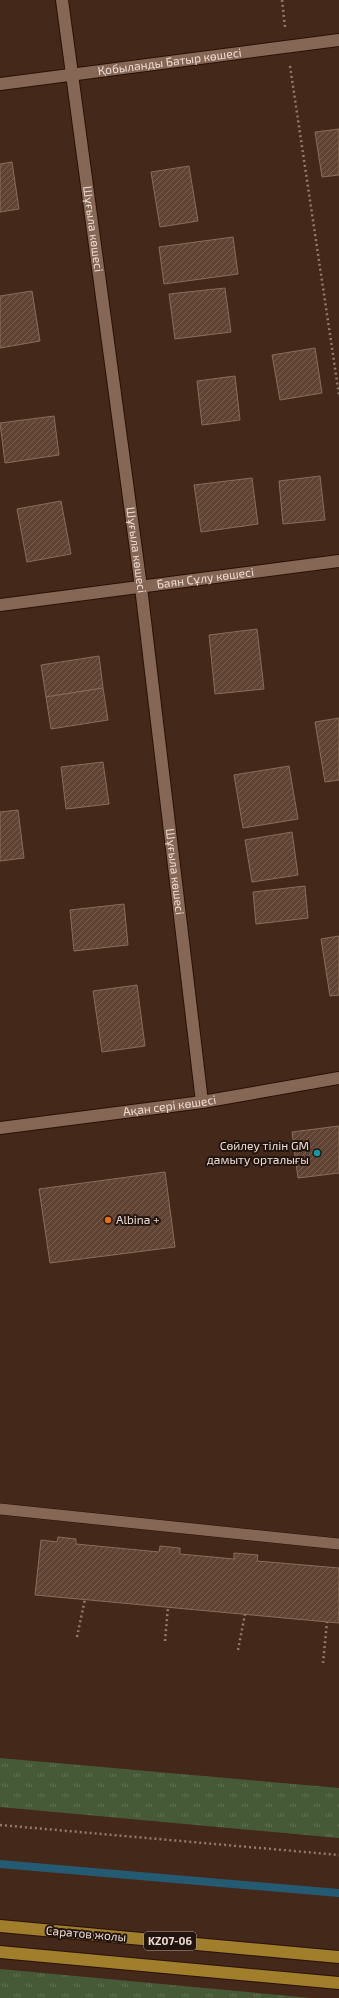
<svg xmlns="http://www.w3.org/2000/svg" width="339" height="1998" viewBox="0 0 339 1998" font-family="'Exo 2',sans-serif">
	<defs>
		<pattern id="grass-tufts" width="24" height="20" patternUnits="userSpaceOnUse"><rect width="24" height="20" fill="#475a37"/><path d="M3 7l-1-3M5 7V3M7 7l1-3M15 17l-1-3M17 17v-4M19 17l1-3" fill="none" stroke="#627153"/></pattern>
		<pattern id="building-hatch" width="6" height="6" patternUnits="userSpaceOnUse"><rect width="6" height="6" fill="#604333"/><path d="M-1 1l2-2M0 6l6-6M5 7l2-2" fill="none" stroke="#775e50"/></pattern>
	</defs>
	<rect width="100%" height="100%" fill="#44291a"/>
	<!-- grass -->
	<g fill="url(#grass-tufts)">
		<polygon points="0,1758 339,1788 339,1838 0,1807"/>
		<polygon points="0,1969 311,1998 0,1998"/>
	</g>
	<g fill="none" stroke-linecap="round" stroke-linejoin="round">
		<!-- stream -->
		<polyline stroke="#245b73" stroke-width="8" points="0,1864 339,1893"/>
	</g>
	<!-- building -->
	<g fill="url(#building-hatch)" stroke="#8b6c5b">
		<polygon points="339,129 339,175 322,177 315,132"/>
		<polygon points="12,162 19,209 0,212 0,164"/>
		<polygon points="189,166 198,221 160,227 151,172"/>
		<polygon points="233,237 238,274 164,284 159,247"/>
		<polygon points="225,288 231,332 175,339 169,294"/>
		<polygon points="32,291 40,341 0,348 0,296"/>
		<polygon points="315,348 322,393 280,400 272,355"/>
		<polygon points="235,376 240,420 202,425 197,381"/>
		<polygon points="54,416 59,455 5,463 0,423"/>
		<polygon points="320,476 325,520 283,524 279,481"/>
		<polygon points="252,478 258,524 201,532 194,485"/>
		<polygon points="61,501 71,554 27,562 17,509"/>
		<polygon points="257,629 264,689 215,694 209,635"/>
		<polygon points="99,656 103,688 46,697 41,665"/>
		<polygon points="103,688 108,720 51,729 46,697"/>
		<polygon points="339,718 339,780 325,782 315,722"/>
		<polygon points="103,762 109,804 66,809 61,767"/>
		<polygon points="289,766 298,819 243,828 234,775"/>
		<polygon points="18,810 24,858 0,861 0,812"/>
		<polygon points="292,832 298,875 252,882 245,840"/>
		<polygon points="305,886 308,918 256,924 253,892"/>
		<polygon points="124,904 128,945 74,951 70,910"/>
		<polygon points="339,936 339,995 330,996 321,939"/>
		<polygon points="137,985 145,1046 102,1052 93,991"/>
		<polygon points="339,1126 339,1173 298,1178 292,1132"/>
		<polygon points="165,1172 175,1247 50,1263 39,1189"/>
		<polygon points="58,1537 76,1539 76,1544 159,1552 160,1546 180,1548 180,1554 234,1559 234,1553 258,1555 257,1561 339,1568 339,1623 35,1595 41,1540 57,1542"/>
	</g>
	<g fill="none" stroke-linecap="round" stroke-linejoin="round">
		<defs>
			<polyline id="service" points="0,1509 339,1544"/>
			<g id="minor">
				<path id="s1" d="M62,0L141,587L202,1102"/>
				<path id="s2" d="M0,84L339,40"/>
				<path id="s3" d="M0,605L339,561"/>
				<path id="s4" d="M0,1128L202,1102L339,1078"/>
			</g>
			<g id="primary">
				<polyline points="0,1926 339,1957"/>
				<polyline points="0,1952 339,1983"/>
			</g>
		</defs>
		<!-- service casing -->
		<use href="#service" stroke="#291104" stroke-width="12"/>
		<!-- minor casing -->
		<use href="#minor" stroke="#291104" stroke-width="14"/>
		<!-- primary casing -->
		<use href="#primary" stroke="#291104" stroke-width="14"/>
		<!-- path -->
		<g stroke="#917a6e" stroke-width="2.5" stroke-dasharray="2 3" stroke-linecap="butt">
			<polyline points="282,0 285,27"/>
			<polyline points="290,66 339,395"/>
			<polyline points="77,1637 85,1599"/>
			<polyline points="165,1641 168,1607"/>
			<polyline points="238,1650 245,1614"/>
			<polyline points="323,1663 327,1622"/>
			<polyline points="0,1825 339,1855"/>
		</g>
		<!-- service -->
		<use href="#service" stroke="#866756" stroke-width="11"/>
		<!-- minor -->
		<use href="#minor" stroke="#866756" stroke-width="12"/>
		<!-- primary -->
		<use href="#primary" stroke="#a17e2c" stroke-width="12"/>
	</g>
	<!-- markers -->
	<circle fill="#0f9aa8" stroke="#22150f" stroke-width="1.5" cx="317" cy="1153" r="4"/>
	<circle fill="#e8710a" stroke="#22150f" stroke-width="1.5" cx="108" cy="1220" r="4"/>
	<g text-anchor="middle" stroke-width="4" stroke-linejoin="round" paint-order="stroke">
		<!-- shield labels -->
		<rect fill="#22150f" stroke="#b1a098" stroke-width="1" x="144" y="1932" width="52" height="18" rx="3"/>
		<g font-size="11" font-weight="bold" fill="#eedcd3">
			<text x="170" y="1945">KZ07-06</text>
		</g>
		<!-- street labels -->
		<g font-size="12" fill="#eedcd3" stroke="#22150f">
			<text dy="4" stroke="none"><textPath href="#s2" startOffset="171">Қобыланды Батыр көшесі</textPath></text>
			<text dy="4" stroke="none"><textPath href="#s1" startOffset="231">Шұғыла көшесі</textPath></text>
			<text dy="4" stroke="none"><textPath href="#s1" startOffset="555">Шұғыла көшесі</textPath></text>
			<text dy="4" stroke="none"><textPath href="#s3" startOffset="207">Баян Сұлу көшесі</textPath></text>
			<text dy="4" stroke="none"><textPath href="#s1" startOffset="879">Шұғыла көшесі</textPath></text>
			<text dy="4" stroke="none"><textPath href="#s4" startOffset="171">Ақан сері көшесі</textPath></text>
			<text transform="translate(86 1934) rotate(5)" y="4">Саратов жолы</text>
		</g>
		<!-- poi labels -->
		<g font-size="12" fill="#eedcd3" stroke="#22150f" text-anchor="end">
			<text x="309" y="1150">Сөйлеу тілін GM<tspan x="309" dy="14">дамыту орталығы</tspan></text>
			<text x="116" y="1224" text-anchor="start">Albina +</text>
		</g>
	</g>
</svg>
